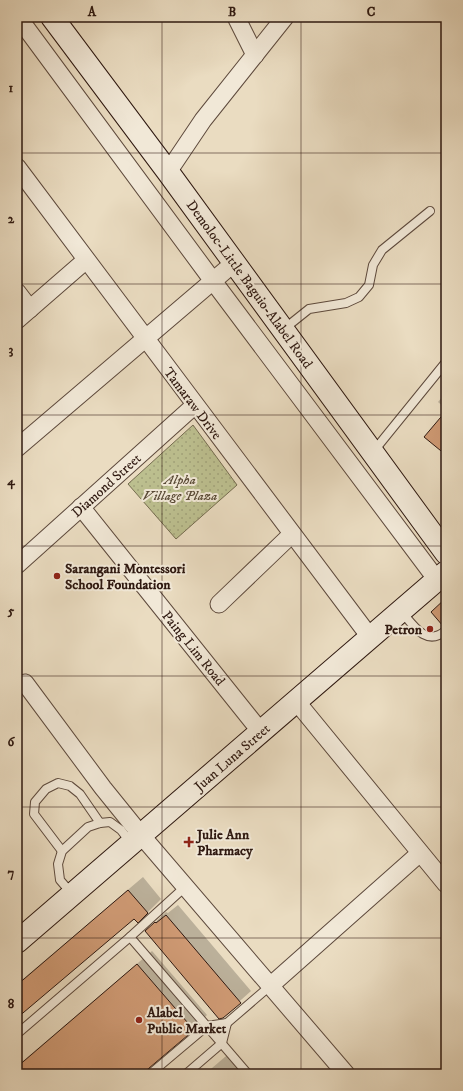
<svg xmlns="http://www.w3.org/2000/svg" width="463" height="1091" viewBox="0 0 463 1091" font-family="'IM FELL DW Pica',serif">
	<defs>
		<pattern id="park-dots" width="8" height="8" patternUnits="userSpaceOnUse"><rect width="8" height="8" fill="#bcbf8f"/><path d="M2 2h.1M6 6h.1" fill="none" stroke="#a2a37a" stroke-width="1.8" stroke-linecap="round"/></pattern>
	</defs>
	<rect width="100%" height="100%" fill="#eadcc1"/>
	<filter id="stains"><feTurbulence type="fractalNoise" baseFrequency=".005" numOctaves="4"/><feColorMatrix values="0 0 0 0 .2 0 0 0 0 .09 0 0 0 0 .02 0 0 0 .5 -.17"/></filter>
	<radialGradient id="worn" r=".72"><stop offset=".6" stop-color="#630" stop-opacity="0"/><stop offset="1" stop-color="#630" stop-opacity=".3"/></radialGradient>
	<!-- park -->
	<polygon fill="url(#park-dots)" stroke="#756c50" points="193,425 237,485 176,539 128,484"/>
	<!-- shadow -->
	<g fill="#0003">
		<polygon points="446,392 446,409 438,402"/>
		<polygon points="143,877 161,899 147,913 135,918 17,1010 17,984"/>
		<polygon points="178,905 251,991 222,1017 146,931 166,912 168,913"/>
		<polygon points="152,951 207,1015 193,1029 141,1074 17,1074 17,1066"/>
		<polygon points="232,1051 252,1074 205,1074"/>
	</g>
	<!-- building -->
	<g fill="#ce9973" stroke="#2e1810">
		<polygon points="446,411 446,455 424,437"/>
		<polygon points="446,598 446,626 443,626 431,612"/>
		<polygon points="128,890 148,913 138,923 134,919 17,1018 17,985"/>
		<polygon points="166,915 241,1003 223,1018 219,1019 145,931 155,922 156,923"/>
		<polygon points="137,964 194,1030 142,1074 17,1074 17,1067"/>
	</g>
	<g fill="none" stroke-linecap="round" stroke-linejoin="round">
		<defs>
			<g id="lane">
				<polyline points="284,329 309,309 346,303 359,297 369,285 373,265 382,250 430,211"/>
				<polyline points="373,452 446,362"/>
				<path d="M401,611C413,625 426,647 445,631"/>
				<polyline points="62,851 34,814 35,802 46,789 58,783 70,786 80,794 100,823"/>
				<polyline points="72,894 60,880 58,864 62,851 88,827 100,823 110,822 121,830 131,843"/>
				<polyline points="130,937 248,1074"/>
				<polyline points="17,1034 130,937 185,887"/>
				<polyline points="150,1074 207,1026 227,1023 270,986"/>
				<polyline points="186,1074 222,1043 227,1023"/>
			</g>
			<g id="street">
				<polyline points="18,17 213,281 437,580"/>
				<polyline points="236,17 255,55"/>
				<polyline points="17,167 370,637"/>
				<polyline points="168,172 203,120 285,17"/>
				<polyline points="17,292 30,309"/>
				<polyline points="17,320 86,260"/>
				<polyline points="17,448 234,263"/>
				<polyline points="81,507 261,732"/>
				<polyline points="17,565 195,405"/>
				<polyline points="219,604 292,534"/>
				<polyline points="25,683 103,788 141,835 346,1074"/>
				<polyline points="296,701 446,884"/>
				<polyline points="270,986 420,853"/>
			</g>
			<g id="secondary">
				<polyline points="52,17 168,172 446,553"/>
				<polyline points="17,942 446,572"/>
			</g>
		</defs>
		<!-- lane casing -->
		<use href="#lane" stroke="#5d493c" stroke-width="10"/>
		<!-- street casing -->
		<use href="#street" stroke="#5d493c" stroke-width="19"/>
		<!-- secondary casing -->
		<use href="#secondary" stroke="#2e1810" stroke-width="24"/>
		<!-- lane -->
		<use href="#lane" stroke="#f1e8d7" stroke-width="8"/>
		<!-- street -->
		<use href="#street" stroke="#f1e8d7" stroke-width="17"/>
		<!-- secondary -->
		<use href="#secondary" stroke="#f1e8d7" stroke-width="22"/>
	</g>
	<!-- grid -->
	<path fill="none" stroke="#2e1810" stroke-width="1" stroke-opacity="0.55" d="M162,17V1074M301,17V1074M17,153H446M17,284H446M17,415H446M17,546H446M17,676H446M17,807H446M17,938H446"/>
	<!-- markers -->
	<g fill="#8f2418" stroke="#f1e8d7" stroke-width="1.5">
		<circle cx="57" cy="576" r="4"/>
		<circle cx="430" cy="629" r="4"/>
		<path d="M187 836h4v4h4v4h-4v4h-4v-4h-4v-4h4z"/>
		<circle cx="139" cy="1020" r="4"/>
	</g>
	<g text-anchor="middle" stroke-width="4" stroke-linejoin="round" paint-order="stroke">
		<!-- street labels -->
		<g font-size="14" fill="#2e1810" stroke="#f1e8d7">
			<text transform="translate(250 284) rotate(54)" y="5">Demoloc-Little Baguio-Alabel Road</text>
			<text transform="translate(193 403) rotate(53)" y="5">Tamaraw Drive</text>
			<text transform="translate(106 485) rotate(-42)" y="5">Diamond Street</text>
			<text transform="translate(194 648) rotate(51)" y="5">Paing Lim Road</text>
			<text transform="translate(232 757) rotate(-41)" y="5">Juan Luna Street</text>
		</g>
		<!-- park labels -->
		<g font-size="14" font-style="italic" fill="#594a36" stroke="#f1e8d7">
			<text x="180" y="484">Alpha<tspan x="180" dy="16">Village Plaza</tspan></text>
		</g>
		<!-- poi labels -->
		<g font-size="14" font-weight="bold" fill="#2e1810" stroke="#f1e8d7" text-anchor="start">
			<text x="65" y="573">Sarangani Montessori<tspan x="65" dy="16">School Foundation</tspan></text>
			<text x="422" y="634" text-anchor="end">Petron</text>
			<text x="197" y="839">Julie Ann<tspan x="197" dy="16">Pharmacy</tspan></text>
			<text x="147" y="1017">Alabel<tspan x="147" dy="16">Public Market</tspan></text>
		</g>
	</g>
	<!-- margin -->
	<rect width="463" height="1091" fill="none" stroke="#eadcc1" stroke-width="44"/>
	<rect x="22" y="22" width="419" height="1047" fill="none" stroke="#2e1810" stroke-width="1.5"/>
	<g font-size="13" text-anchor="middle" font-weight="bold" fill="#2e1810">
		<text x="92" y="16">A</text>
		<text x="232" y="16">B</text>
		<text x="371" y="16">C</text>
		<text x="11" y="92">1</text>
		<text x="11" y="223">2</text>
		<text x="11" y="354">3</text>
		<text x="11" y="485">4</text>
		<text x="11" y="615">5</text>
		<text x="11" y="746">6</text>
		<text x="11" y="877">7</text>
		<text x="11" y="1008">8</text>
	</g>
	<rect width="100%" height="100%" filter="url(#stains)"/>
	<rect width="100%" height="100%" fill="url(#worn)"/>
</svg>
